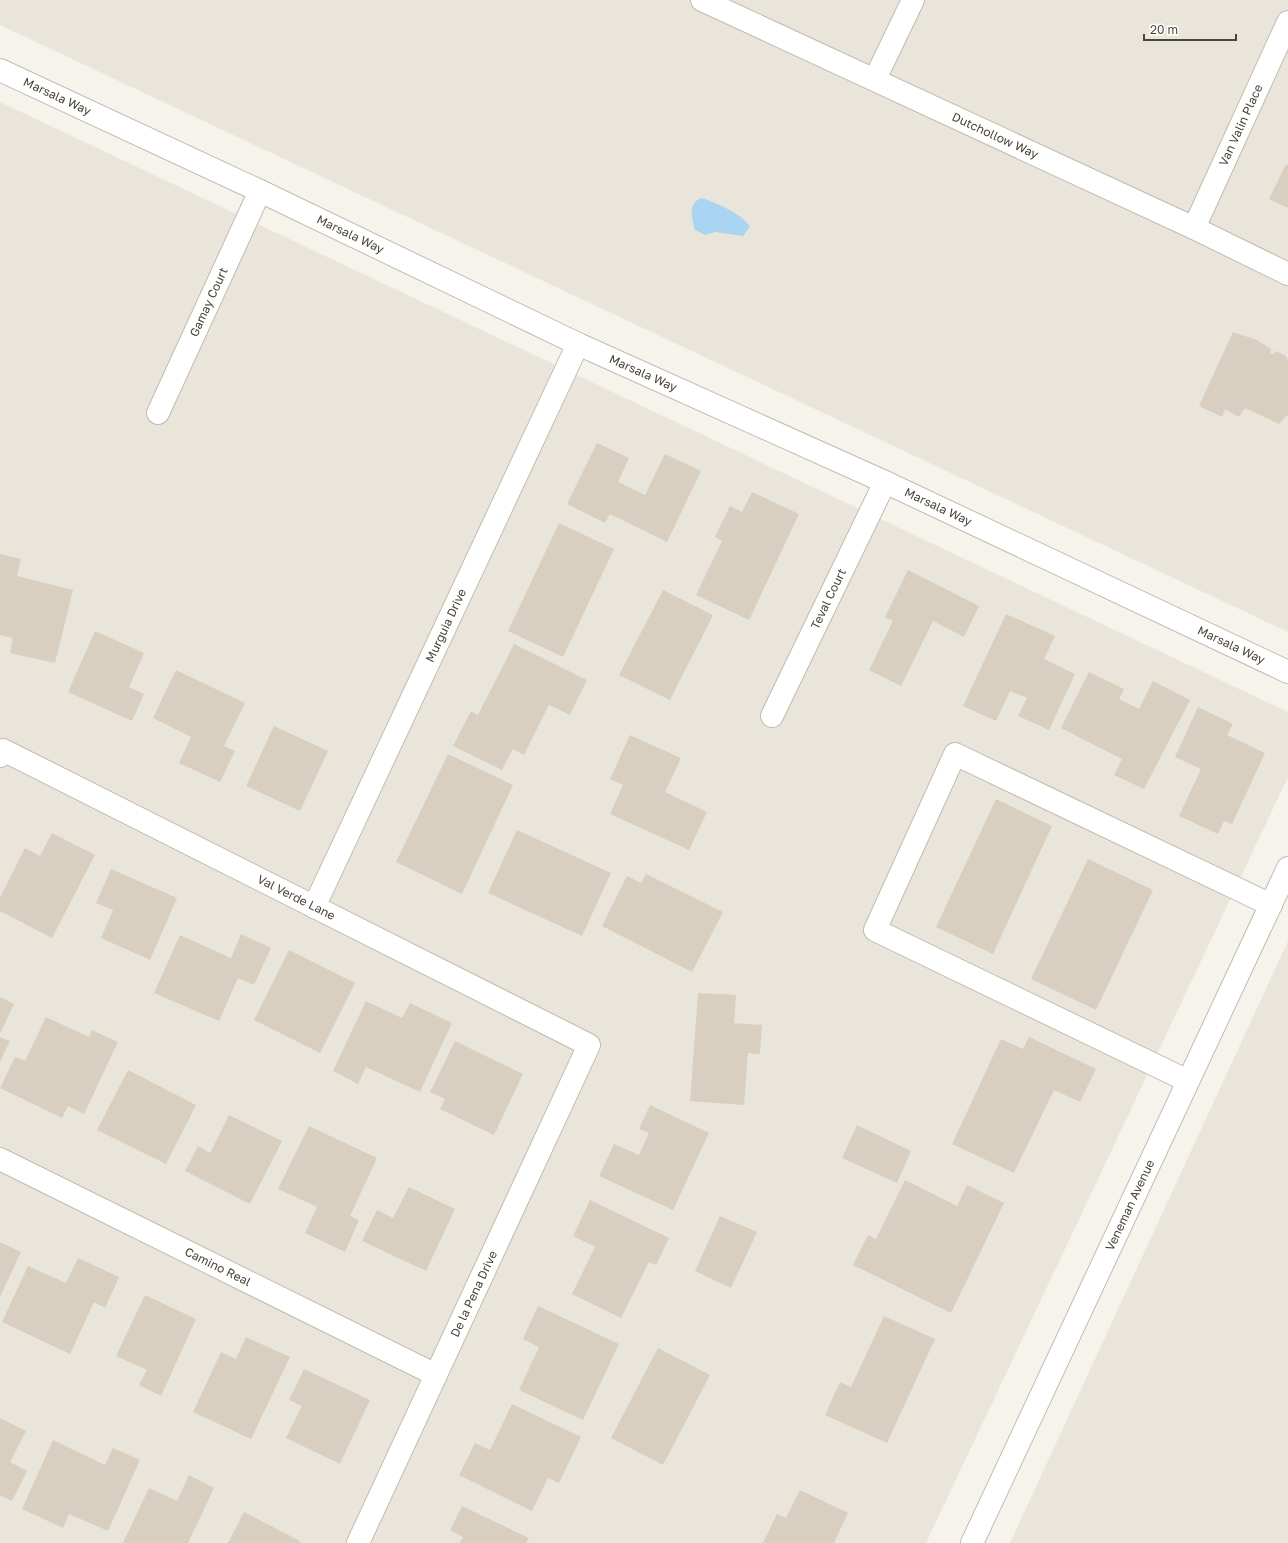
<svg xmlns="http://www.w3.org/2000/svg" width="1288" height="1543" viewBox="0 0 1288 1543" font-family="'Golos Text',sans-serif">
	<rect width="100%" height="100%" fill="#f6f3ec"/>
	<!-- residential -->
	<g fill="#eae5da">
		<polygon points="0,0 1288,0 1288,632 0,25"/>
		<polygon points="0,102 1288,712 1288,777 926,1543 0,1543"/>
		<polygon points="1288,941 1288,1543 1010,1543"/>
	</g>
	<!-- water -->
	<path fill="#a9d4f2" d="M701,198C715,202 743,214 750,227L743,236L715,232L705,235L695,230C692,217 687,205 701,198Z"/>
	<!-- building -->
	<g fill="#d8cfc1">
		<polygon points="1286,164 1288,165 1288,208 1269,199"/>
		<polygon points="1233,332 1257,340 1271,349 1270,353 1273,354 1277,351 1286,356 1288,361 1288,416 1286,416 1279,424 1245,408 1239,417 1225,409 1222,417 1199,406"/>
		<polygon points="597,443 629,458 618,482 645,495 665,454 701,471 667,542 610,514 605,523 567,504"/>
		<polygon points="752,492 799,514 749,620 696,595 722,541 715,537 730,506 742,512"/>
		<polygon points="559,523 614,549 563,657 508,631"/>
		<polygon points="0,554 21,559 17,576 73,590 55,663 10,653 13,638 0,635"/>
		<polygon points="908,570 979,606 964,637 933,621 901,686 869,670 893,621 885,617"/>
		<polygon points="663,590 713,615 670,700 619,675"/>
		<polygon points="1006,614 1055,636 1044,659 1075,674 1049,730 1018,716 1027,698 1010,691 996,721 963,706"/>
		<polygon points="95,631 144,653 129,687 144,694 132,721 68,692"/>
		<polygon points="514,644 587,680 570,715 549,705 524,755 513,749 502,770 453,746 471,711 478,715"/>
		<polygon points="176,670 245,703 224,746 235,751 220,782 179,763 191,737 153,718"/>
		<polygon points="1089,672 1124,689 1119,699 1139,709 1153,681 1190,700 1144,789 1114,775 1122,759 1061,728"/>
		<polygon points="1198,707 1233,724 1227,735 1265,753 1232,824 1224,821 1218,834 1179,816 1201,769 1175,757"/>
		<polygon points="274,726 328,751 300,811 246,786"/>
		<polygon points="630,735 681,758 665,792 707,812 689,850 610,814 623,785 610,779"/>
		<polygon points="448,754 513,785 462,894 396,862"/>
		<polygon points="996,799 1052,826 993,954 936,927"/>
		<polygon points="517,830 611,873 582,936 488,893"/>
		<polygon points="52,833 95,855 52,938 0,911 0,898 25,848 40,856"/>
		<polygon points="1088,859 1153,890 1096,1010 1031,979"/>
		<polygon points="111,869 177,898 150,960 101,938 113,910 96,903"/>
		<polygon points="646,874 723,912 692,972 602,926 627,876 641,883"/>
		<polygon points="241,934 271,948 254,985 238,978 219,1021 154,993 180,935 231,958"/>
		<polygon points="289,950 355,983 320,1053 254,1020"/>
		<polygon points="698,993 736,995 734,1023 762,1025 760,1054 748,1053 744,1105 690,1101"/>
		<polygon points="0,997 14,1004 0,1034"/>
		<polygon points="366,1001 402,1018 410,1003 452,1023 420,1092 366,1067 358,1084 333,1071"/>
		<polygon points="46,1017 89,1037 92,1030 118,1042 84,1114 68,1106 62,1118 0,1088 15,1057 25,1061"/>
		<polygon points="0,1037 10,1041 0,1062"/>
		<polygon points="1029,1037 1096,1069 1080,1102 1054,1090 1014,1173 952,1144 1001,1039 1023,1049"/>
		<polygon points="455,1041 523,1074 494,1135 440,1109 445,1099 430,1092"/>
		<polygon points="128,1070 196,1105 166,1164 97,1130"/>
		<polygon points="650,1105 709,1133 673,1210 599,1176 614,1144 639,1155 649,1133 639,1129"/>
		<polygon points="229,1115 282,1141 250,1204 185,1171 198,1146 210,1153"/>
		<polygon points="857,1125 911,1151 897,1183 842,1158"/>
		<polygon points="309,1126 377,1158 350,1216 359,1220 345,1252 305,1233 317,1207 278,1189"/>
		<polygon points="905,1180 957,1206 967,1185 1004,1203 951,1313 853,1265 868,1235 876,1239"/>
		<polygon points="409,1187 455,1209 426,1271 362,1241 377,1210 393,1218"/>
		<polygon points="590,1200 669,1238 656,1265 649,1262 621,1318 572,1294 595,1247 573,1236"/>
		<polygon points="720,1216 757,1232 731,1288 695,1271"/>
		<polygon points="0,1242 21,1252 0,1297"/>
		<polygon points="78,1258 119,1277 105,1308 94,1302 70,1354 2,1322 28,1266 66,1283"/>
		<polygon points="145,1295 196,1319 161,1396 139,1385 147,1370 116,1356"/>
		<polygon points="538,1306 619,1344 583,1420 519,1390 539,1347 523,1339"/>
		<polygon points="884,1316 935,1339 887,1443 825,1415 840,1382 851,1387"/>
		<polygon points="246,1337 290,1357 251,1439 193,1412 221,1352 236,1359"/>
		<polygon points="658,1348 710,1375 663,1465 611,1438"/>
		<polygon points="304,1369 370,1400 340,1464 286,1438 302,1406 289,1400"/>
		<polygon points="512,1404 581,1437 559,1483 548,1478 532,1511 459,1475 475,1443 490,1450"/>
		<polygon points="0,1418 26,1431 10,1462 27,1471 12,1501 0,1495"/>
		<polygon points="53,1440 105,1465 113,1448 140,1460 108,1531 69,1514 63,1528 22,1509"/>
		<polygon points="189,1475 214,1488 188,1543 123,1543 149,1488 177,1501"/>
		<polygon points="800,1490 848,1513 834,1543 763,1543 777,1514 786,1518"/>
		<polygon points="462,1506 529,1538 526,1543 460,1543 463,1537 450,1530"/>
		<polygon points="244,1512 300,1541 299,1543 228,1543"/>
	</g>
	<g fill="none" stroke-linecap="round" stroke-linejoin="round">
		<defs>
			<g id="minor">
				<path id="s1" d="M702,0L1194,228L1288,274"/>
				<path id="s2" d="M0,70L260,191L578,344L885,482L1288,672"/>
				<polyline points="875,79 913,0"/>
				<path id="s3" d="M1194,228L1288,22"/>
				<path id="s4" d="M158,413L260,191"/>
				<path id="s5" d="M772,716L885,482"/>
				<path id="s6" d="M0,756L3,750L589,1045L358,1543"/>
				<path id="s7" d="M314,907L578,344"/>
				<polyline points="1188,1081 875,930 955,754 1271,905"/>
				<path id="s8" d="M0,1159L436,1375"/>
				<path id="s9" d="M972,1543L1288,868"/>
			</g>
		</defs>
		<!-- minor casing -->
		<use href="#minor" stroke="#c2bbae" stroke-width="24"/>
		<!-- minor -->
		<use href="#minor" stroke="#fff" stroke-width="22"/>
	</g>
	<g text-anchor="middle" stroke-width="3" stroke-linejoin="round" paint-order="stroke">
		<!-- street labels -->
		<g font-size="12" fill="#4b4439" stroke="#fff">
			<text dy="4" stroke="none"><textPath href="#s2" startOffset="63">Marsala Way</textPath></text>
			<text dy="4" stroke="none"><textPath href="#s3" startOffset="113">Van Valin Place</textPath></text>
			<text dy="4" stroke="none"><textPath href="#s1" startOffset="323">Dutchollow Way</textPath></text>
			<text dy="4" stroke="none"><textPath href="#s2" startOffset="387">Marsala Way</textPath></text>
			<text dy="4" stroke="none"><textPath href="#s4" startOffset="122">Gamay Court</textPath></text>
			<text dy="4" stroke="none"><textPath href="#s2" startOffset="711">Marsala Way</textPath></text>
			<text dy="4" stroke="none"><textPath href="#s2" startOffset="1035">Marsala Way</textPath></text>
			<text dy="4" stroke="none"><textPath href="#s5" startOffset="130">Teval Court</textPath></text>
			<text dy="4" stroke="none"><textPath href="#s7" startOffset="311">Murguia Drive</textPath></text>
			<text dy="4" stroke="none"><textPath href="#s2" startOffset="1359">Marsala Way</textPath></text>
			<text dy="4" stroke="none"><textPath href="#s6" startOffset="335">Val Verde Lane</textPath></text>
			<text dy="4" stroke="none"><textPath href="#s9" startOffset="373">Veneman Avenue</textPath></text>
			<text dy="4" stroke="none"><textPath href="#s8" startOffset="243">Camino Real</textPath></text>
			<text transform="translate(474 1294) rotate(-65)" y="4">De la Pena Drive</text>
		</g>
	</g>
	<!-- scale -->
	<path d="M1144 34v6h92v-6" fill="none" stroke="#4b4439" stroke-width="2"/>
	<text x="1150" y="34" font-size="12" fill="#4b4439" stroke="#ffffff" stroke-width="3" paint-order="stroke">20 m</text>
</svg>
